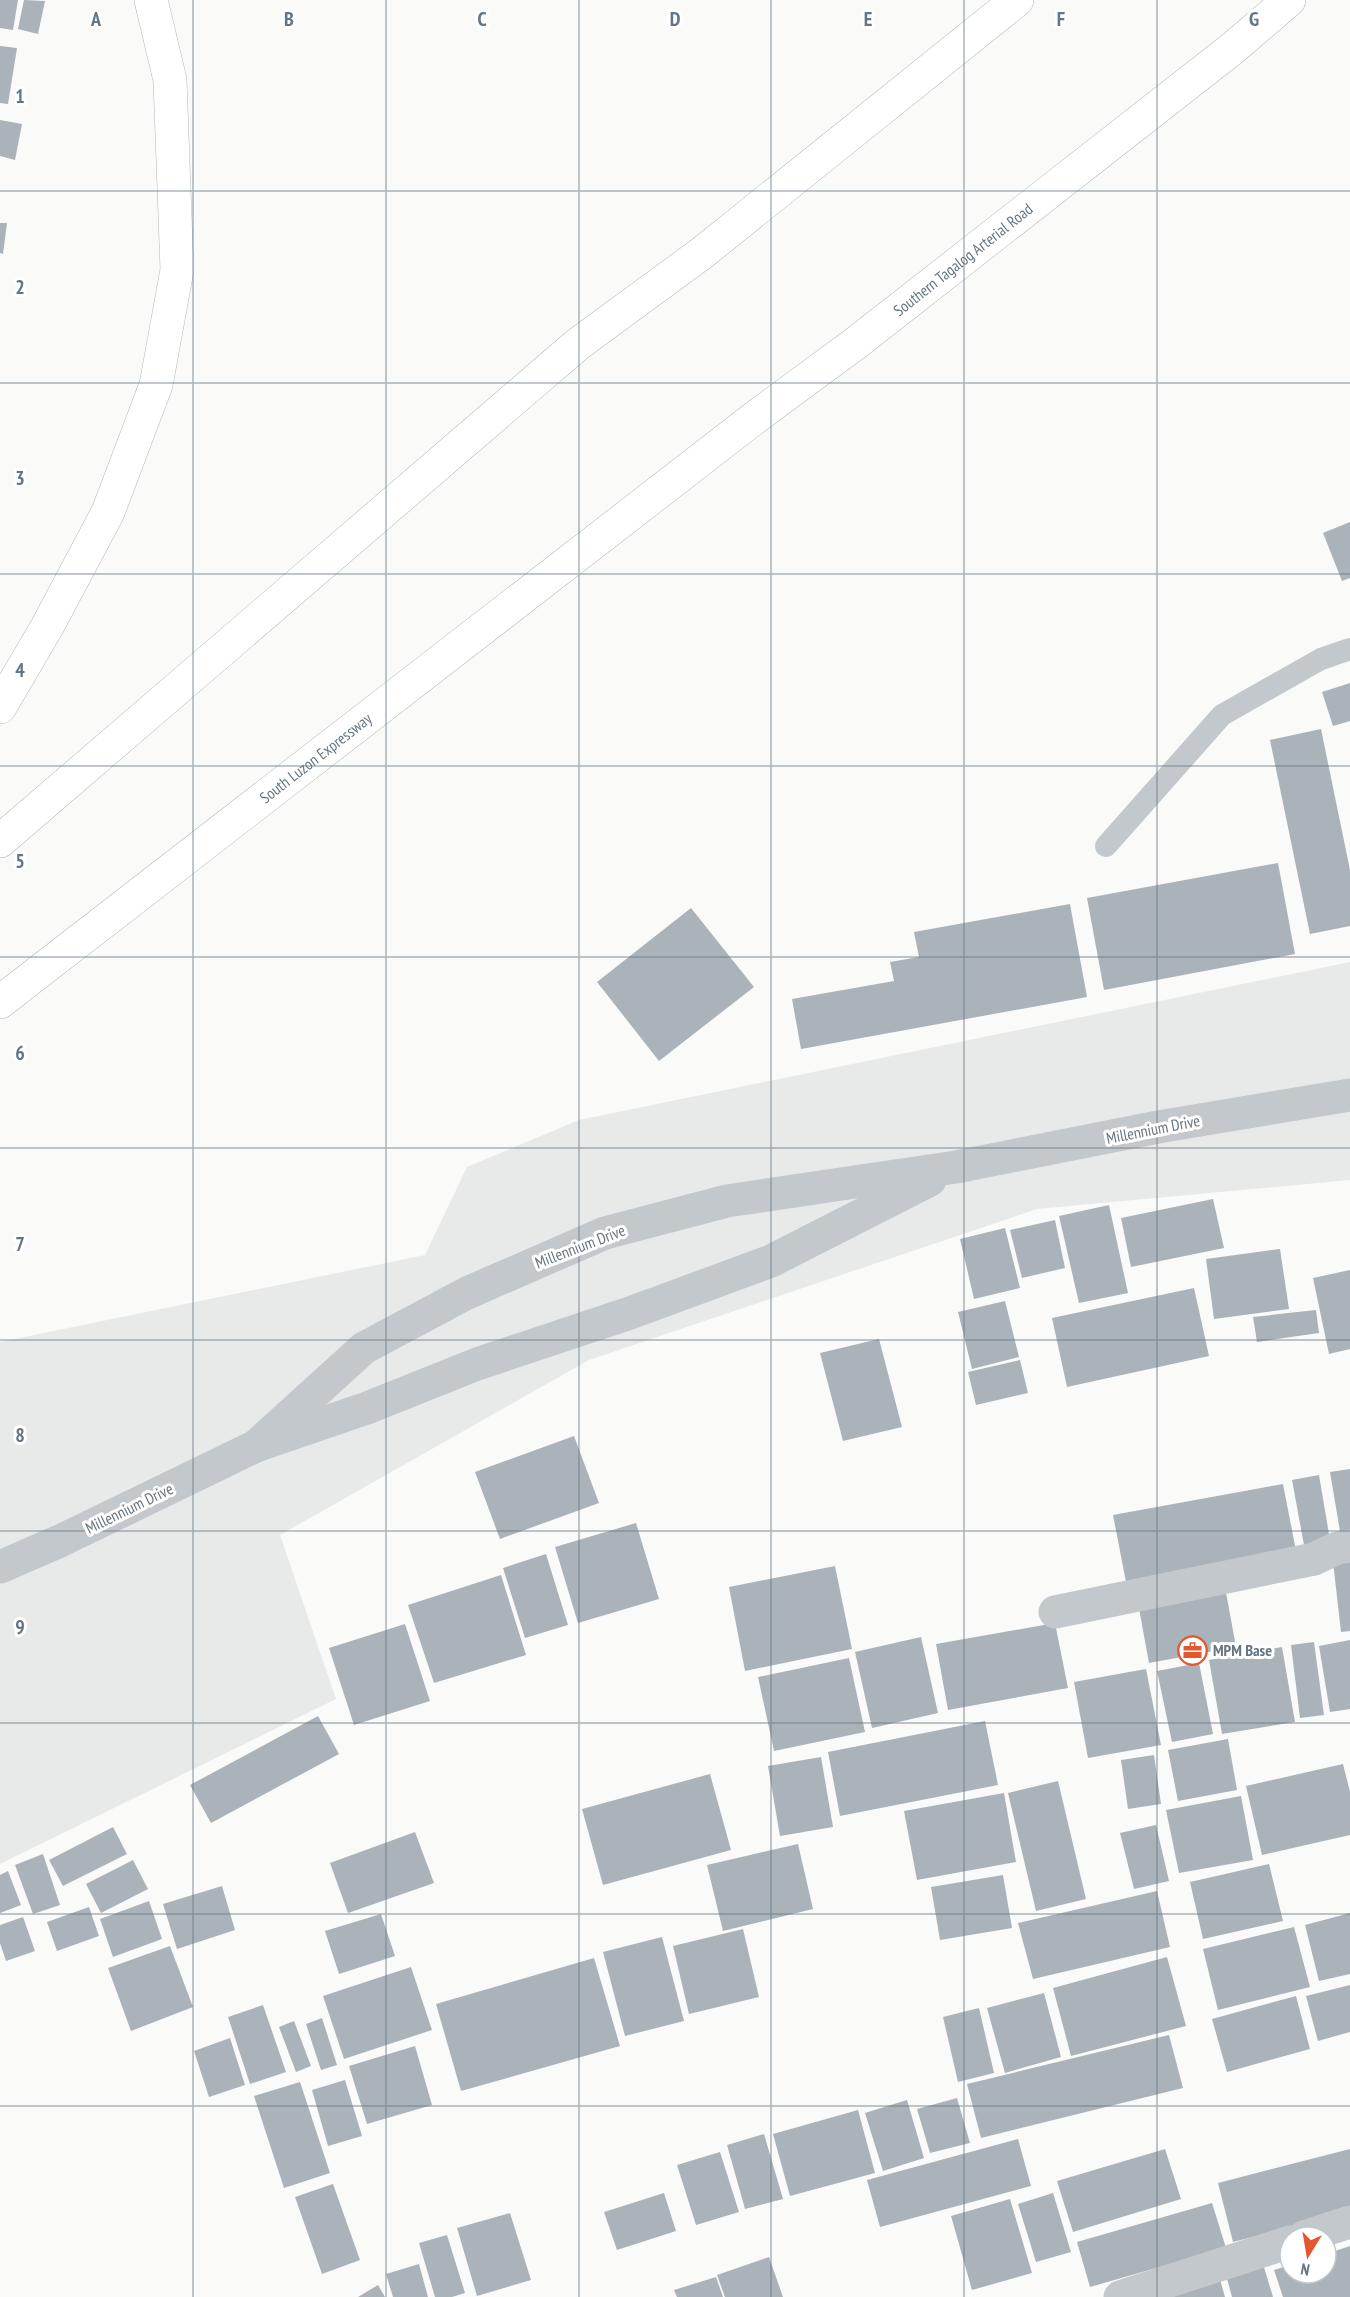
<svg xmlns="http://www.w3.org/2000/svg" width="1350" height="2297" viewBox="0 0 1350 2297" font-family="'PT Sans Narrow',sans-serif">
	<rect width="100%" height="100%" fill="#fafaf8"/>
	<!-- built -->
	<polygon fill="#e8e9e9" points="1350,962 1350,1180 1037,1209 589,1360 280,1535 336,1699 0,1864 0,1342 425,1255 467,1167 579,1120"/>
	<!-- building -->
	<g fill="#aab3b9">
		<polygon points="0,0 18,0 13,30 0,28"/>
		<polygon points="24,0 45,1 38,34 18,29"/>
		<polygon points="0,46 17,48 8,104 0,103"/>
		<polygon points="0,120 22,124 15,160 0,156"/>
		<polygon points="0,223 7,223 3,254 0,253"/>
		<polygon points="1350,522 1350,578 1342,581 1323,533"/>
		<polygon points="1350,683 1350,721 1333,726 1322,692"/>
		<polygon points="1321,729 1350,870 1350,926 1310,934 1270,740"/>
		<polygon points="1278,863 1295,954 1104,990 1087,898"/>
		<polygon points="1070,904 1087,997 801,1049 792,999 894,981 890,962 919,957 914,932"/>
		<polygon points="691,908 754,987 659,1061 597,982"/>
		<polygon points="1213,1199 1224,1248 1131,1267 1121,1218"/>
		<polygon points="1109,1205 1128,1293 1079,1303 1059,1216"/>
		<polygon points="1055,1220 1065,1268 1022,1278 1010,1230"/>
		<polygon points="1005,1228 1020,1288 974,1299 960,1239"/>
		<polygon points="1280,1249 1289,1309 1214,1319 1206,1259"/>
		<polygon points="1350,1270 1350,1349 1329,1354 1313,1278"/>
		<polygon points="1194,1288 1209,1356 1067,1387 1052,1318"/>
		<polygon points="1005,1301 1019,1357 972,1369 958,1312"/>
		<polygon points="1316,1310 1319,1333 1257,1342 1253,1317"/>
		<polygon points="879,1339 902,1427 843,1441 820,1353"/>
		<polygon points="1020,1360 1028,1393 976,1405 968,1372"/>
		<polygon points="574,1436 599,1503 500,1539 475,1472"/>
		<polygon points="1350,1469 1350,1535 1341,1537 1330,1472"/>
		<polygon points="1319,1475 1330,1540 1304,1545 1292,1480"/>
		<polygon points="1283,1484 1297,1556 1127,1587 1113,1515"/>
		<polygon points="636,1523 659,1599 578,1623 555,1547"/>
		<polygon points="1350,1551 1350,1631 1341,1632 1332,1553"/>
		<polygon points="546,1554 568,1625 525,1638 503,1568"/>
		<polygon points="835,1566 852,1649 745,1671 729,1587"/>
		<polygon points="501,1575 526,1655 434,1683 408,1605"/>
		<polygon points="1225,1587 1236,1647 1149,1663 1138,1603"/>
		<polygon points="1055,1623 1068,1688 948,1710 936,1644"/>
		<polygon points="405,1624 430,1701 354,1725 329,1648"/>
		<polygon points="921,1637 938,1713 872,1728 855,1652"/>
		<polygon points="1350,1640 1350,1709 1330,1712 1319,1646"/>
		<polygon points="1314,1642 1324,1715 1300,1718 1291,1645"/>
		<polygon points="1282,1647 1295,1722 1222,1734 1209,1660"/>
		<polygon points="849,1658 865,1732 774,1751 758,1677"/>
		<polygon points="1199,1663 1213,1734 1172,1742 1157,1671"/>
		<polygon points="1146,1669 1161,1745 1088,1758 1074,1682"/>
		<polygon points="318,1716 339,1754 211,1823 190,1785"/>
		<polygon points="985,1721 998,1785 840,1816 828,1752"/>
		<polygon points="1228,1739 1237,1790 1178,1801 1168,1750"/>
		<polygon points="1154,1755 1161,1804 1128,1809 1121,1760"/>
		<polygon points="821,1757 833,1827 780,1836 768,1766"/>
		<polygon points="1343,1764 1350,1792 1350,1835 1262,1855 1246,1786"/>
		<polygon points="710,1774 731,1850 603,1885 582,1809"/>
		<polygon points="1058,1781 1086,1899 1036,1911 1008,1793"/>
		<polygon points="1004,1793 1016,1862 917,1880 904,1811"/>
		<polygon points="1241,1796 1253,1860 1179,1873 1166,1810"/>
		<polygon points="1156,1825 1169,1881 1134,1889 1120,1833"/>
		<polygon points="113,1827 127,1854 63,1886 49,1860"/>
		<polygon points="415,1832 434,1883 348,1913 330,1863"/>
		<polygon points="798,1844 813,1909 723,1931 707,1865"/>
		<polygon points="43,1854 60,1905 33,1914 15,1865"/>
		<polygon points="133,1860 148,1889 101,1913 86,1884"/>
		<polygon points="1269,1864 1283,1921 1203,1939 1190,1882"/>
		<polygon points="8,1871 21,1905 0,1913 0,1875"/>
		<polygon points="1003,1875 1012,1928 940,1940 931,1887"/>
		<polygon points="222,1886 235,1930 177,1949 163,1904"/>
		<polygon points="1157,1891 1170,1947 1033,1979 1018,1923"/>
		<polygon points="149,1901 162,1939 113,1957 100,1919"/>
		<polygon points="89,1907 99,1936 57,1951 47,1922"/>
		<polygon points="1350,1913 1350,1974 1319,1981 1305,1925"/>
		<polygon points="381,1914 395,1956 339,1974 325,1931"/>
		<polygon points="23,1917 35,1951 6,1961 0,1943 0,1925"/>
		<polygon points="1294,1927 1310,1987 1218,2010 1203,1949"/>
		<polygon points="743,1929 759,1997 689,2014 673,1946"/>
		<polygon points="662,1937 684,2021 625,2036 603,1952"/>
		<polygon points="170,1946 193,2007 131,2031 108,1968"/>
		<polygon points="1167,1957 1186,2026 1071,2056 1053,1988"/>
		<polygon points="594,1958 620,2046 461,2091 436,2004"/>
		<polygon points="411,1967 432,2030 344,2059 323,1996"/>
		<polygon points="1350,1985 1350,2032 1318,2041 1306,1996"/>
		<polygon points="1044,1993 1061,2057 1005,2073 987,2008"/>
		<polygon points="1296,1996 1310,2049 1227,2072 1212,2019"/>
		<polygon points="263,2005 286,2072 250,2084 228,2017"/>
		<polygon points="979,2008 994,2073 958,2082 943,2017"/>
		<polygon points="322,2018 337,2065 321,2070 306,2024"/>
		<polygon points="294,2021 311,2066 296,2072 279,2027"/>
		<polygon points="1169,2035 1183,2088 981,2138 967,2084"/>
		<polygon points="230,2038 245,2085 209,2097 194,2051"/>
		<polygon points="415,2046 432,2105 367,2124 349,2066"/>
		<polygon points="345,2080 362,2136 328,2146 312,2090"/>
		<polygon points="300,2082 330,2173 284,2188 254,2096"/>
		<polygon points="957,2098 970,2143 930,2153 917,2109"/>
		<polygon points="907,2100 924,2158 883,2171 865,2113"/>
		<polygon points="858,2110 875,2173 790,2196 773,2134"/>
		<polygon points="764,2134 783,2199 745,2209 727,2145"/>
		<polygon points="1018,2139 1031,2186 880,2227 867,2180"/>
		<polygon points="1165,2149 1181,2199 1073,2232 1057,2181"/>
		<polygon points="1350,2149 1350,2212 1233,2242 1218,2183"/>
		<polygon points="720,2152 739,2212 696,2225 677,2165"/>
		<polygon points="333,2184 360,2260 322,2274 295,2197"/>
		<polygon points="664,2193 676,2231 617,2250 604,2212"/>
		<polygon points="1053,2193 1071,2252 1036,2262 1018,2204"/>
		<polygon points="1010,2199 1032,2273 972,2290 951,2216"/>
		<polygon points="1212,2203 1226,2248 1090,2287 1077,2242"/>
		<polygon points="510,2213 531,2280 477,2296 457,2228"/>
		<polygon points="447,2235 465,2293 452,2297 435,2297 419,2243"/>
		<polygon points="1350,2246 1350,2297 1283,2297 1274,2270 1290,2265 1290,2273 1326,2273 1326,2254"/>
		<polygon points="769,2257 783,2297 725,2297 717,2275"/>
		<polygon points="419,2264 428,2297 393,2297 386,2274"/>
		<polygon points="1263,2264 1273,2297 1232,2297 1226,2275"/>
		<polygon points="1218,2273 1225,2297 1143,2297"/>
		<polygon points="716,2277 723,2297 677,2297 674,2290"/>
		<polygon points="378,2285 385,2297 358,2297"/>
	</g>
	<g fill="none" stroke-linecap="round" stroke-linejoin="round">
		<defs>
			<g id="motorway">
				<polyline points="0,707 47,627 108,512 156,385 177,270 170,80 151,0"/>
				<polyline points="0,841 578,344 702,253 1017,0"/>
				<path id="s1" d="M0,1002L757,416L856,343L1233,48L1289,0"/>
			</g>
		</defs>
		<!-- motorway casing -->
		<use href="#motorway" stroke="#b4b9bd" stroke-width="34"/>
		<!-- service -->
		<polyline stroke="#c3c8cc" stroke-width="22" points="1106,846 1222,715 1321,659 1350,649"/>
		<!-- minor -->
		<g stroke="#c3c8cc" stroke-width="33">
			<polyline points="256,1446 364,1348 467,1293 605,1233 727,1201 956,1167 1158,1127 1350,1095"/>
			<polyline points="0,1567 60,1541 256,1446 367,1408 477,1364 630,1313 771,1261 930,1180"/>
			<polyline points="1055,1612 1314,1559 1337,1548 1350,1546"/>
			<polyline points="1304,2237 1350,2222"/>
			<polyline points="1120,2297 1290,2242"/>
		</g>
		<!-- motorway -->
		<use href="#motorway" stroke="#fff" stroke-width="33"/>
	</g>
	<!-- grid -->
	<path fill="none" stroke="#657683" stroke-width="1.5" stroke-opacity="0.55" d="M193,0V2297M386,0V2297M579,0V2297M771,0V2297M964,0V2297M1157,0V2297M0,191H1350M0,383H1350M0,574H1350M0,766H1350M0,957H1350M0,1148H1350M0,1340H1350M0,1531H1350M0,1723H1350M0,1914H1350M0,2106H1350"/>
	<!-- icons -->
	<defs>
		<symbol id="office-ring" viewBox="-11 -11 22 22"><circle r="9.5" fill="#fff" stroke="#e4572e" stroke-width="1.5"/><path d="M-6-3h4V-5.5h4V-3h4V5H-6ZM-1-4.5V-3h2v-1.5ZM-6 0V1H6V0Z" fill="#e4572e"/></symbol>
	</defs>
	<g fill-rule="evenodd">
		<use href="#office-ring" x="1176" y="1634" width="33" height="33"/>
	</g>
	<g text-anchor="middle" stroke-width="6" stroke-linejoin="round" paint-order="stroke">
		<!-- street labels -->
		<g font-size="16" fill="#657683" stroke="#fff">
			<text dy="6" stroke="none"><textPath href="#s1" startOffset="1216">Southern Tagalog Arterial Road</textPath></text>
			<text dy="6" stroke="none"><textPath href="#s1" startOffset="399">South Luzon Expressway</textPath></text>
			<text transform="translate(1153 1129) rotate(-11)" y="6">Millennium Drive</text>
			<text transform="translate(580 1246) rotate(-21)" y="6">Millennium Drive</text>
			<text transform="translate(129 1508) rotate(-26)" y="6">Millennium Drive</text>
		</g>
		<!-- poi labels -->
		<g font-size="16" font-weight="bold" fill="#657683" stroke="#fff" text-anchor="start">
			<text x="1213" y="1656">MPM Base</text>
		</g>
	</g>
	<g font-size="20" text-anchor="middle" font-weight="bold" fill="#657683" stroke="#fff" stroke-width="6" stroke-linejoin="round" paint-order="stroke">
		<text x="96" y="26">A</text>
		<text x="289" y="26">B</text>
		<text x="482" y="26">C</text>
		<text x="675" y="26">D</text>
		<text x="868" y="26">E</text>
		<text x="1061" y="26">F</text>
		<text x="1254" y="26">G</text>
		<text x="20" y="103">1</text>
		<text x="20" y="294">2</text>
		<text x="20" y="485">3</text>
		<text x="20" y="677">4</text>
		<text x="20" y="868">5</text>
		<text x="20" y="1060">6</text>
		<text x="20" y="1251">7</text>
		<text x="20" y="1442">8</text>
		<text x="20" y="1634">9</text>
	</g>
	<!-- north arrow -->
	<g transform="translate(1308 2255) rotate(191)"><circle r="28" fill="#ffffff" stroke="#c1c8cd" stroke-width="1.5"/>
	<path d="M0-4.5L10 22L0 15L-10 22Z" fill="#e4572e"/>
	<text y="-9" font-size="16" font-weight="bold" text-anchor="middle" fill="#657683">N</text>
	</g>
</svg>
